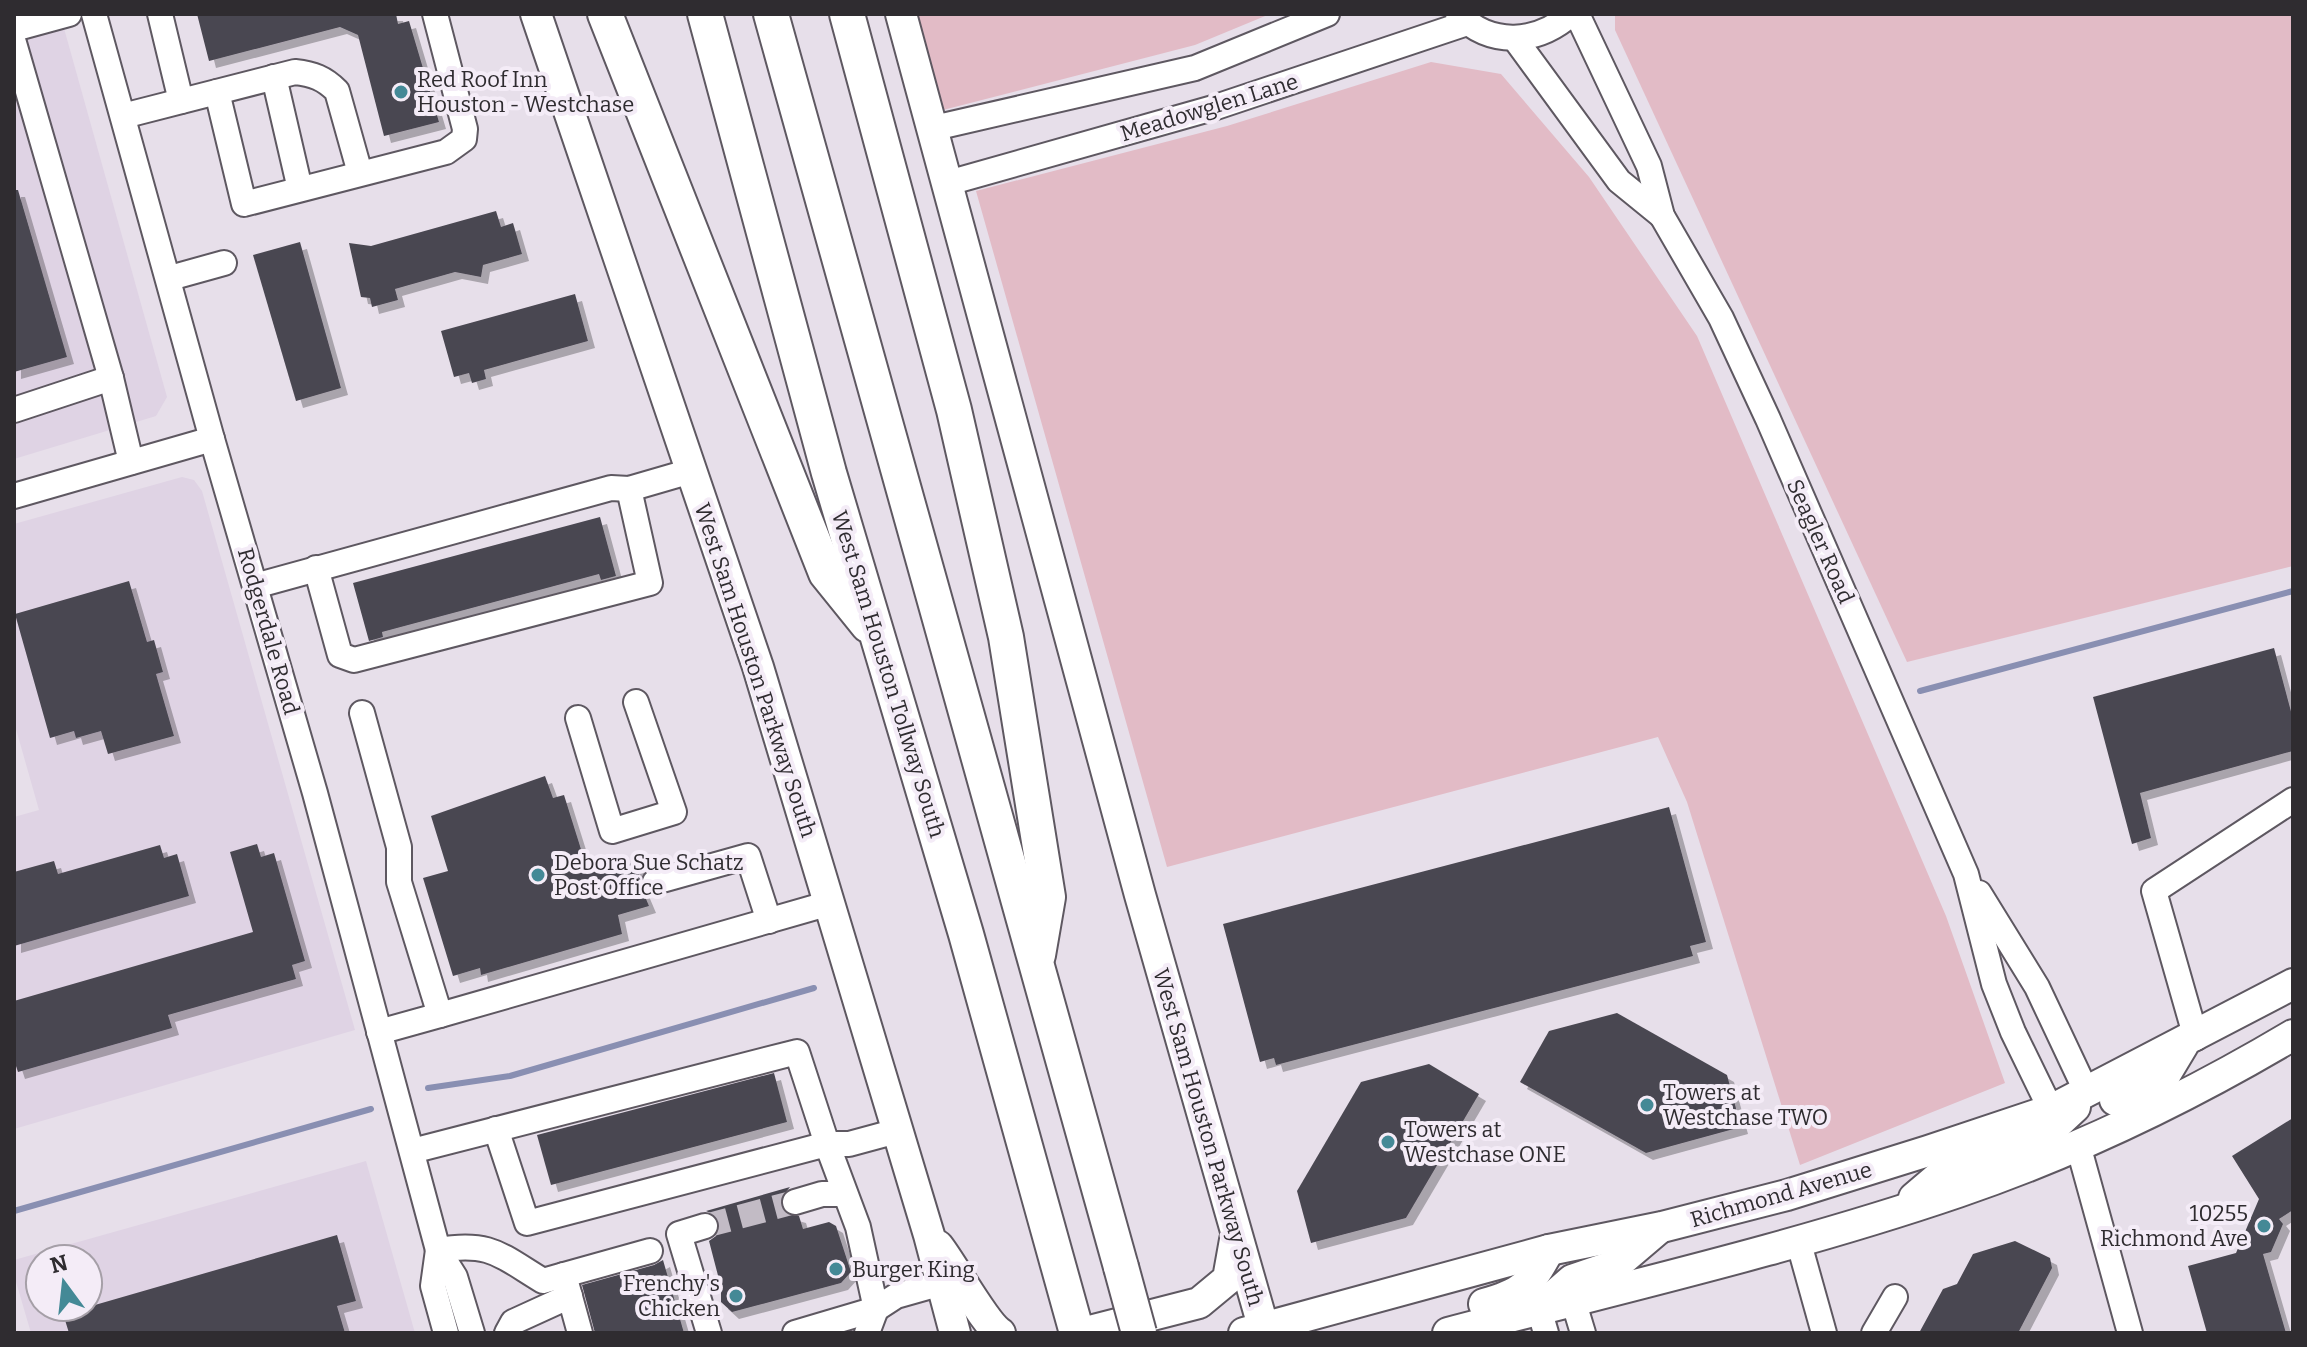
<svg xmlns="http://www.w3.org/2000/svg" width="2307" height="1347" viewBox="0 0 2307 1347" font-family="Bitter,serif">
	<defs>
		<filter id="shadow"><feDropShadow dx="7" dy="7" stdDeviation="0" flood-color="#0004"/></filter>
	</defs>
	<rect width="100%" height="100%" fill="#e7dfea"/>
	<!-- built -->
	<g fill="#dfd3e4" fill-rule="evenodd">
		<polygon points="14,14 60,14 167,397 156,416 14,459"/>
		<polygon points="182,477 194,480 202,491 355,1030 14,1129 14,817 39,810 14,722 14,524"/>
		<path d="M366,1161L415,1333H31L14,1275V1260ZM40,1259H88V1307H40Z"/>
	</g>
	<!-- green -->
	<g fill="#e2bbc6">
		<polygon points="917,14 1270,14 1195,45 943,110"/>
		<polygon points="1615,14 2293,14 2293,566 1907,662 1615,30"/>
		<polygon points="1431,62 1501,74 1589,177 1697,336 1946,916 2005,1083 1800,1165 1687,802 1658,737 1167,867 976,191 1227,126"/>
	</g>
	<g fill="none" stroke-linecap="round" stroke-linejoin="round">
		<!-- stream -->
		<g stroke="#898fb2" stroke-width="6">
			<polyline points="1920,691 2293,591"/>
			<polyline points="428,1088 510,1076 814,988"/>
			<polyline points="14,1211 371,1109"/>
		</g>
	</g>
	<!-- building -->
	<g fill="#4a4751" filter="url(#shadow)">
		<polygon points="197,14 396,14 398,24 409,21 439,122 384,136 358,35 340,27 209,61"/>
		<polygon points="14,190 18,190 67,357 14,372"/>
		<polygon points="496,211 501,227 513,223 522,254 483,265 481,277 455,272 395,289 398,300 372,307 370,298 361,297 349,243 371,246"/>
		<polygon points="300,242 341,388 296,401 253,255"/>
		<polygon points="575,294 588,341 484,370 486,379 472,383 469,373 454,377 441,331"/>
		<polygon points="600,517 616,576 601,580 599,574 382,632 383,637 369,641 353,583"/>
		<polygon points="129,581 147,642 154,640 163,672 156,674 174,736 108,754 101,731 76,738 74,731 50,738 15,614"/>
		<polygon points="2274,648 2293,719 2293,751 2140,793 2151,838 2132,844 2093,697"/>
		<polygon points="545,776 553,798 564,795 585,862 598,859 601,871 637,862 641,887 649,906 618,915 622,934 481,975 480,968 453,976 423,878 448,871 431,816"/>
		<polygon points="1669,807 1706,942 1690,946 1693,956 1276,1065 1274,1058 1260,1062 1223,924"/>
		<polygon points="257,844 261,857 274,853 305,961 292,965 296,979 168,1015 172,1028 18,1072 14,1060 14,1001 253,932 230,852"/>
		<polygon points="160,845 164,858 177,854 189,896 14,946 14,872 54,861 58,874"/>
		<polygon points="1617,1013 1727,1075 1741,1127 1646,1153 1520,1082 1549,1031"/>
		<polygon points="1429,1064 1479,1094 1406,1218 1311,1243 1297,1191 1361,1082"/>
		<polygon points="774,1073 787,1122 551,1185 537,1135"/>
		<polygon points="2293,1118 2293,1210 2279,1219 2283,1224 2271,1252 2263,1254 2286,1333 2207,1333 2188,1266 2236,1253 2259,1199 2232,1156"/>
		<polygon points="790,1187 781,1198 784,1212 799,1216 803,1229 829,1222 836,1226 851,1272 841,1283 732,1312 721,1302 721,1287 709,1241 716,1236 719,1222 715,1215 706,1211"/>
		<polygon points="337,1235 356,1301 337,1306 345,1333 69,1333 61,1307 88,1307"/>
		<polygon points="2015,1241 2050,1258 2052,1268 2018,1333 1919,1333 1943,1289 1957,1284 1973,1254"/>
		<polygon points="663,1260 684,1333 595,1333 582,1285 654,1265"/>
	</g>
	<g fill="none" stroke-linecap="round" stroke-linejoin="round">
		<!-- minor-tunnel -->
		<polyline stroke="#c2bbc5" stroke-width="24" stroke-dasharray="24 12" stroke-linecap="butt" points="705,1226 795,1202"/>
		<defs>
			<g id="minor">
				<polyline points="94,14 212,439 315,793 438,1250 455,1277 472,1333"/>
				<polyline points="160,14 181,101"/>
				<path d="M1458,14C1491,47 1537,44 1571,14"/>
				<polyline points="1577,14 1649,166 1662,216 1721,318 1768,419 1966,874 1994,984 2013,1032 2051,1110"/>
				<polyline points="14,29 69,14"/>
				<polyline points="1515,39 1619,181 1662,216"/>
				<polyline points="14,43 111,378 131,462"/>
				<polyline points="274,77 300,189"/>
				<polyline points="217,92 244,204 446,152 464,139 465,129 435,14"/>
				<path d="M123,116L295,72C313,74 324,78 337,91L360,173"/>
				<polyline points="934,128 1195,68 1327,14"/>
				<polyline points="948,183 1213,108 1467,23"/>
				<polyline points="170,278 224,263"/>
				<polyline points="14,410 111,378"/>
				<polyline points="14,496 212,439"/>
				<polyline points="316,568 340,655 354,660 650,583 629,489"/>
				<polyline points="255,586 611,488 629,489 691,471"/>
				<polyline points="362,713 399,847 399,882 440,1015 830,903"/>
				<polyline points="578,718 612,831 674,812 636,702"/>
				<polyline points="655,882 748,856 769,921"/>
				<polyline points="1979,893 2037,987 2087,1093"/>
				<polyline points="379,1032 440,1015"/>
				<polyline points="2196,1038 2154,891 2293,800"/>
				<polyline points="496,1129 527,1223 827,1144 858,1227 876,1309 867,1333"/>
				<polyline points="2078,1145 2130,1333"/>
				<polyline points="412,1151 797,1052 827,1144 849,1144 897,1131"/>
				<polyline points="795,1202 822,1194 844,1194"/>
				<polyline points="705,1226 679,1234 709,1333"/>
				<polyline points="1798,1240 1824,1333"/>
				<path d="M438,1250C490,1241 500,1255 543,1281L564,1275L580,1333"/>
				<polyline points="438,1250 433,1286 446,1333"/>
				<polyline points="564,1275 650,1251"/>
				<polyline points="1573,1300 1583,1333"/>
				<polyline points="1539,1309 1546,1333"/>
				<polyline points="507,1333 513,1322 570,1296"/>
				<polyline points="795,1333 876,1309 896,1296 942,1283"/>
				<polyline points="1874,1333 1895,1297"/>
			</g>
			<g id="major">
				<polyline points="536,14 758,667 929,1235 955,1333"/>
				<polyline points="901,14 1140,895 1265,1333"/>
				<polyline points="2115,1100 2162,1080 2183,1045"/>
				<polyline points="1914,1198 1941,1175 2046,1134 2075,1107"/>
				<path d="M938,1246C953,1265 985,1324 1000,1333"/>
				<polyline points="1548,1301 1572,1280 1616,1265 1657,1230"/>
				<path d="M1484,1304C1524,1293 1529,1286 1549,1250"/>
				<polyline points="1082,1333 1199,1303 1228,1279 1235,1240"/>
				<polyline points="1244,1333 1549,1250 1662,1227 1787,1195 1928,1151 2051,1110 2293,984"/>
				<path d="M1448,1333C1619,1288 1791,1249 1958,1192C2075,1152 2187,1098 2293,1035"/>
			</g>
			<g id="highway">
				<polyline points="605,14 826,573 868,625"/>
				<polyline points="705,14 829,473 966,934 1077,1333"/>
				<polyline points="771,14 1121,1267"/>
				<polyline points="847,14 954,410 1006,637 1048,897 1038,955"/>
			</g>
		</defs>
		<!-- minor casing -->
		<use href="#minor" stroke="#5e5861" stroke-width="28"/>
		<!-- major casing -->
		<use href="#major" stroke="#5e5861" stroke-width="34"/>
		<!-- highway casing -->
		<use href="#highway" stroke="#5e5861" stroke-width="38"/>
		<!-- minor -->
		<use href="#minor" stroke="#fff" stroke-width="24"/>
		<!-- major -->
		<use href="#major" stroke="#fff" stroke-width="30"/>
		<!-- highway -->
		<use href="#highway" stroke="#fff" stroke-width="34"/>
		<defs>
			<polyline id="highway-bridge" points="1121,1267 1139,1333"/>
		</defs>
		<!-- highway-bridge casing -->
		<use href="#highway-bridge" stroke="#5e5861" stroke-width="38" stroke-linecap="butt"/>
		<!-- highway-bridge -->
		<use href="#highway-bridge" stroke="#fff" stroke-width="34"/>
	</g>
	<!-- markers -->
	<g fill="#448996" stroke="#f4ecf7" stroke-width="3">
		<circle cx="401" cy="92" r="8"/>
		<circle cx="538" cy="875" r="8"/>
		<circle cx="1647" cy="1105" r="8"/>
		<circle cx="1388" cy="1142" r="8"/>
		<circle cx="2264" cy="1226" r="8"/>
		<circle cx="836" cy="1269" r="8"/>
		<circle cx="736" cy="1296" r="8"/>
	</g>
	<g text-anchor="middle" stroke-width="8" stroke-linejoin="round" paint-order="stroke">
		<!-- poi labels -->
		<g font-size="22" fill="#2f2c30" stroke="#f4ecf7" text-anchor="start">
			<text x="417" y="87">Red Roof Inn<tspan x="417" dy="25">Houston - Westchase</tspan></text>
			<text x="554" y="870">Debora Sue Schatz<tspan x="554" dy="25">Post Office</tspan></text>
			<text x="1663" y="1100">Towers at<tspan x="1663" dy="25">Westchase TWO</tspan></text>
			<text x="1404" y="1137">Towers at<tspan x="1404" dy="25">Westchase ONE</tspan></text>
			<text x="2248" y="1221" text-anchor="end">10255<tspan x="2248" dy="25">Richmond Ave</tspan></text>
			<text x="852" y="1277">Burger King</text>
			<text x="720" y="1291" text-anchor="end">Frenchy's<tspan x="720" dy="25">Chicken</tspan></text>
		</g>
		<!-- street labels -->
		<g font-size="22" fill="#2f2c30" stroke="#f4ecf7">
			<text transform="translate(1209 107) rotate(-17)" y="8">Meadowglen Lane</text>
			<text transform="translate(1821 541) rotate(66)" y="8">Seagler Road</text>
			<text transform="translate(269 631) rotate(74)" y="8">Rodgerdale Road</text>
			<text transform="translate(756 670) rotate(72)" y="8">West Sam Houston Parkway South</text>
			<text transform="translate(889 674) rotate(73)" y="8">West Sam Houston Tollway South</text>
			<text transform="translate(1209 1137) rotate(74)" y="8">West Sam Houston Parkway South</text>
			<text transform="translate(1781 1194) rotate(-16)" y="8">Richmond Avenue</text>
		</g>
	</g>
	<!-- border -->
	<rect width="2307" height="1347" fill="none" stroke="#2f2c30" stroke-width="32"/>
	<!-- north arrow -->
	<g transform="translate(64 1283) rotate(345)"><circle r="38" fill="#f4ecf7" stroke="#a59fa7" stroke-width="2"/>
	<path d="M0-6L14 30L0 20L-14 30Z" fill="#448996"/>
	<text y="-12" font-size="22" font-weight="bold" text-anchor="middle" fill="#2f2c30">N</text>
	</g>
</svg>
